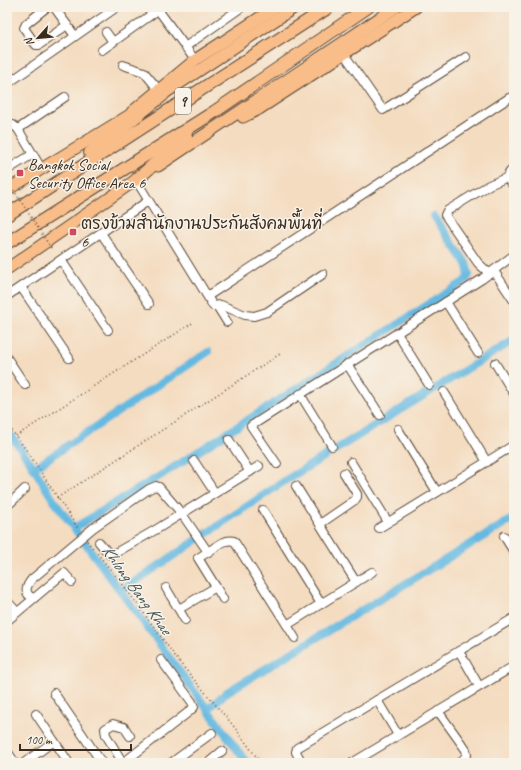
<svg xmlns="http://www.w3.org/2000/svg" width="521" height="770" viewBox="0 0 521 770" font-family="Caveat,'Playpen Sans Thai',sans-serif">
	<rect width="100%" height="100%" fill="#f7f3e8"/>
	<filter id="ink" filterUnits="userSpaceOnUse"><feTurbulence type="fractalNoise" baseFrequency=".025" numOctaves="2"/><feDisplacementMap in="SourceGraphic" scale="8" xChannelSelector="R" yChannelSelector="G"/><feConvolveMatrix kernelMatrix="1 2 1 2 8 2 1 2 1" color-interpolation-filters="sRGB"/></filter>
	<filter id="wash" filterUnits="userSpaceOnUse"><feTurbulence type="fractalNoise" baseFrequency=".012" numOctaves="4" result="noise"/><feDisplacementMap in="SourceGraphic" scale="16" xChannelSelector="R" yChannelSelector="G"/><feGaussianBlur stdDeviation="0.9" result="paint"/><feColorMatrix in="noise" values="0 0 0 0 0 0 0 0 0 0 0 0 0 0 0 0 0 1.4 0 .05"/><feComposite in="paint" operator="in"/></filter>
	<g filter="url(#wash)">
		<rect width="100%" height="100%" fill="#f4dcc0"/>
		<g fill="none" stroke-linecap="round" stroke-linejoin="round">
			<!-- canal -->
			<g stroke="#65b9e1" stroke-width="8">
				<polyline points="7,430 30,462 54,501 247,763"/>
				<polyline points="34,468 208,352"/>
				<polyline points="74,528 163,474 465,281 469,275 466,263 434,216"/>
				<polyline points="121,591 286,480 514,340"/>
				<polyline points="208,709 227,692 514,518"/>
			</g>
		</g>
	</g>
	<g filter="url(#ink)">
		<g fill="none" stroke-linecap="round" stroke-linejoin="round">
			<defs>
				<g id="minor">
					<polyline points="47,7 26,24 24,28 36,45 39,45 67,25"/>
					<polyline points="54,7 75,36"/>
					<polyline points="156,7 195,60"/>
					<polyline points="106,32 113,42"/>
					<polyline points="185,47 242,7"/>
					<polyline points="102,50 162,7"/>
					<polyline points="344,54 383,110 466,57"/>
					<polyline points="123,65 144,72 158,89"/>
					<polyline points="7,84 117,7"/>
					<polyline points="7,127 13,125 18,129 41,168"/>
					<polyline points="18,129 65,97"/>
					<path d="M514,169C506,173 506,181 514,185"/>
					<polyline points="7,170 33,154"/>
					<polyline points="136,180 206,294 211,294 509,98 512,97 514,98"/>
					<polyline points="101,233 149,304"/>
					<polyline points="61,260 108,330"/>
					<polyline points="494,271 514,301"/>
					<polyline points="490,274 478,263 445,215 447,211 489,185 508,177"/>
					<polyline points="21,287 69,358"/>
					<polyline points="206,294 213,306 221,305 245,315 254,316 267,312 323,274"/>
					<polyline points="7,296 148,201"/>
					<polyline points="446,302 478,353"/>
					<polyline points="217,306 227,322"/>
					<polyline points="397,333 429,385"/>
					<polyline points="7,358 25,385"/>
					<polyline points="495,363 514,394"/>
					<polyline points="347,364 380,415"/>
					<polyline points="444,392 487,462"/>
					<polyline points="300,394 332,446"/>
					<polyline points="398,429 437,492"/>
					<polyline points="229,440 250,472"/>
					<polyline points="194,461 215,493"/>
					<polyline points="351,462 388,522"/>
					<polyline points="277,464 251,426 482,279 514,255"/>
					<polyline points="296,486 356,582"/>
					<polyline points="7,506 25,489"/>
					<polyline points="263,510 321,604"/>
					<polyline points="320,524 355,500 357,497 357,494 344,473"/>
					<polyline points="379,528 514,445"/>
					<polyline points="504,536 514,552"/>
					<polyline points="99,542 109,554 117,552 157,529 259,466"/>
					<path d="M208,552C216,547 225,538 234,541L287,625L372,572"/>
					<polyline points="216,587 223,599"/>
					<polyline points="166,588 185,620"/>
					<path d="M34,598C23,594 26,586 32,579L93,528L149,489L156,486L159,487L182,514L208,552L198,558L216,587L179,609"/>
					<polyline points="7,601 17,612"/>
					<polyline points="7,621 64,573 72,582"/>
					<polyline points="287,625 295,638"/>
					<polyline points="459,651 479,686"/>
					<polyline points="54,693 102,763"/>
					<polyline points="377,700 398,735"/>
					<polyline points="438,711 466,750 467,755 460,763"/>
					<polyline points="36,714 69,763"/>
					<polyline points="7,751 15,763"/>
					<polyline points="24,763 54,741"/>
					<polyline points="123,763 190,711 194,707 192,702 161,660"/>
					<polyline points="123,763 106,735 105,729 113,724 124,727 130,736"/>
					<polyline points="171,763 212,733"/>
					<polyline points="208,763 222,751"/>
					<polyline points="302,763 296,752 297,748 514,618"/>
					<polyline points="352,763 514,666"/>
				</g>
				<g id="major">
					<polyline points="156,99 295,7"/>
					<polyline points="132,112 195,60 276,7"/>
					<polyline points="243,117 259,109 416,7"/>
					<polyline points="158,166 396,7"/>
					<polyline points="7,190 138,110"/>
					<polyline points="7,269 143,175"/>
				</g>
				<g id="highway">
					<polyline points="90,153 163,95"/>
					<polyline points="136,180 186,136"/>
					<polyline points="7,215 329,7"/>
					<polyline points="7,243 214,112 368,7"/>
				</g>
			</defs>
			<!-- minor casing -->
			<use href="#minor" stroke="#574536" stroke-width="10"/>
			<!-- major casing -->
			<use href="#major" stroke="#574536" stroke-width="13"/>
			<!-- highway casing -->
			<use href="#highway" stroke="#574536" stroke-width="14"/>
			<!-- path -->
			<g stroke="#574536" stroke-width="1.5" stroke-dasharray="1 3" stroke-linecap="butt">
				<polyline points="7,424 27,451 79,530"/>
				<polyline points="16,436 194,322"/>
				<polyline points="57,498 280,354"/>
				<polyline points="87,541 124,586 180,663 232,724 261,763"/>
			</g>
			<!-- minor -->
			<use href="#minor" stroke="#fff" stroke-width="8"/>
			<!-- major -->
			<use href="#major" stroke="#f8bd89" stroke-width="11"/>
			<!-- highway -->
			<use href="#highway" stroke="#f8bd89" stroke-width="12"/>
			<!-- path-bridge -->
			<polyline stroke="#574536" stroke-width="1.5" stroke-dasharray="1 3" stroke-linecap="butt" points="7,180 51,248"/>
		</g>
	</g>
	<!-- markers -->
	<g fill="#d1495b" stroke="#f7f3e8" stroke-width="1.5">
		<rect x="16" y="169" width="8" height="8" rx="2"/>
		<rect x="69" y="228" width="8" height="8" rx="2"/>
	</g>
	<g text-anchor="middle" stroke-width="3" stroke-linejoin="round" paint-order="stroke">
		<!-- shield labels -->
		<rect fill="#f7f3e8" stroke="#73665b" stroke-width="1" x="175" y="88" width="16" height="26" rx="3"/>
		<g font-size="15" font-weight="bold" fill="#3b2a1e">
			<text x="183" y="106">9</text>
		</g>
		<!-- poi labels -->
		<g font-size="16" fill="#3b2a1e" stroke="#f7f3e8" text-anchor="start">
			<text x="28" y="170">Bangkok Social<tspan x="28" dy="18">Security Office Area 6</tspan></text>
			<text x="81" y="229">ตรงข้ามสำนักงานประกันสังคมพื้นที่<tspan x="81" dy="18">6</tspan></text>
		</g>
		<!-- water labels -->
		<g font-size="17" font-style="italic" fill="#485558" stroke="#f7f3e8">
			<text transform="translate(137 589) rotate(54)" y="6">Khlong Bang Khae</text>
		</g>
	</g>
	<!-- margin -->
	<rect width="521" height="770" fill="none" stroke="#f7f3e8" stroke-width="24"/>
	<!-- north arrow -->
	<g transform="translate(38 38) rotate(243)" stroke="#f7f3e8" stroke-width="3" paint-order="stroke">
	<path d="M0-3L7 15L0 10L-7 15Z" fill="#3b2a1e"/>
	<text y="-6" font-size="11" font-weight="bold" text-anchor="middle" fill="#3b2a1e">N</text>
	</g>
	<!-- scale -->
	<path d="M20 744v6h111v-6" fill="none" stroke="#3b2a1e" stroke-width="2"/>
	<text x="26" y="744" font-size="12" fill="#3b2a1e" stroke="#f7f3e8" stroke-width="3" paint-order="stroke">100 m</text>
</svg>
